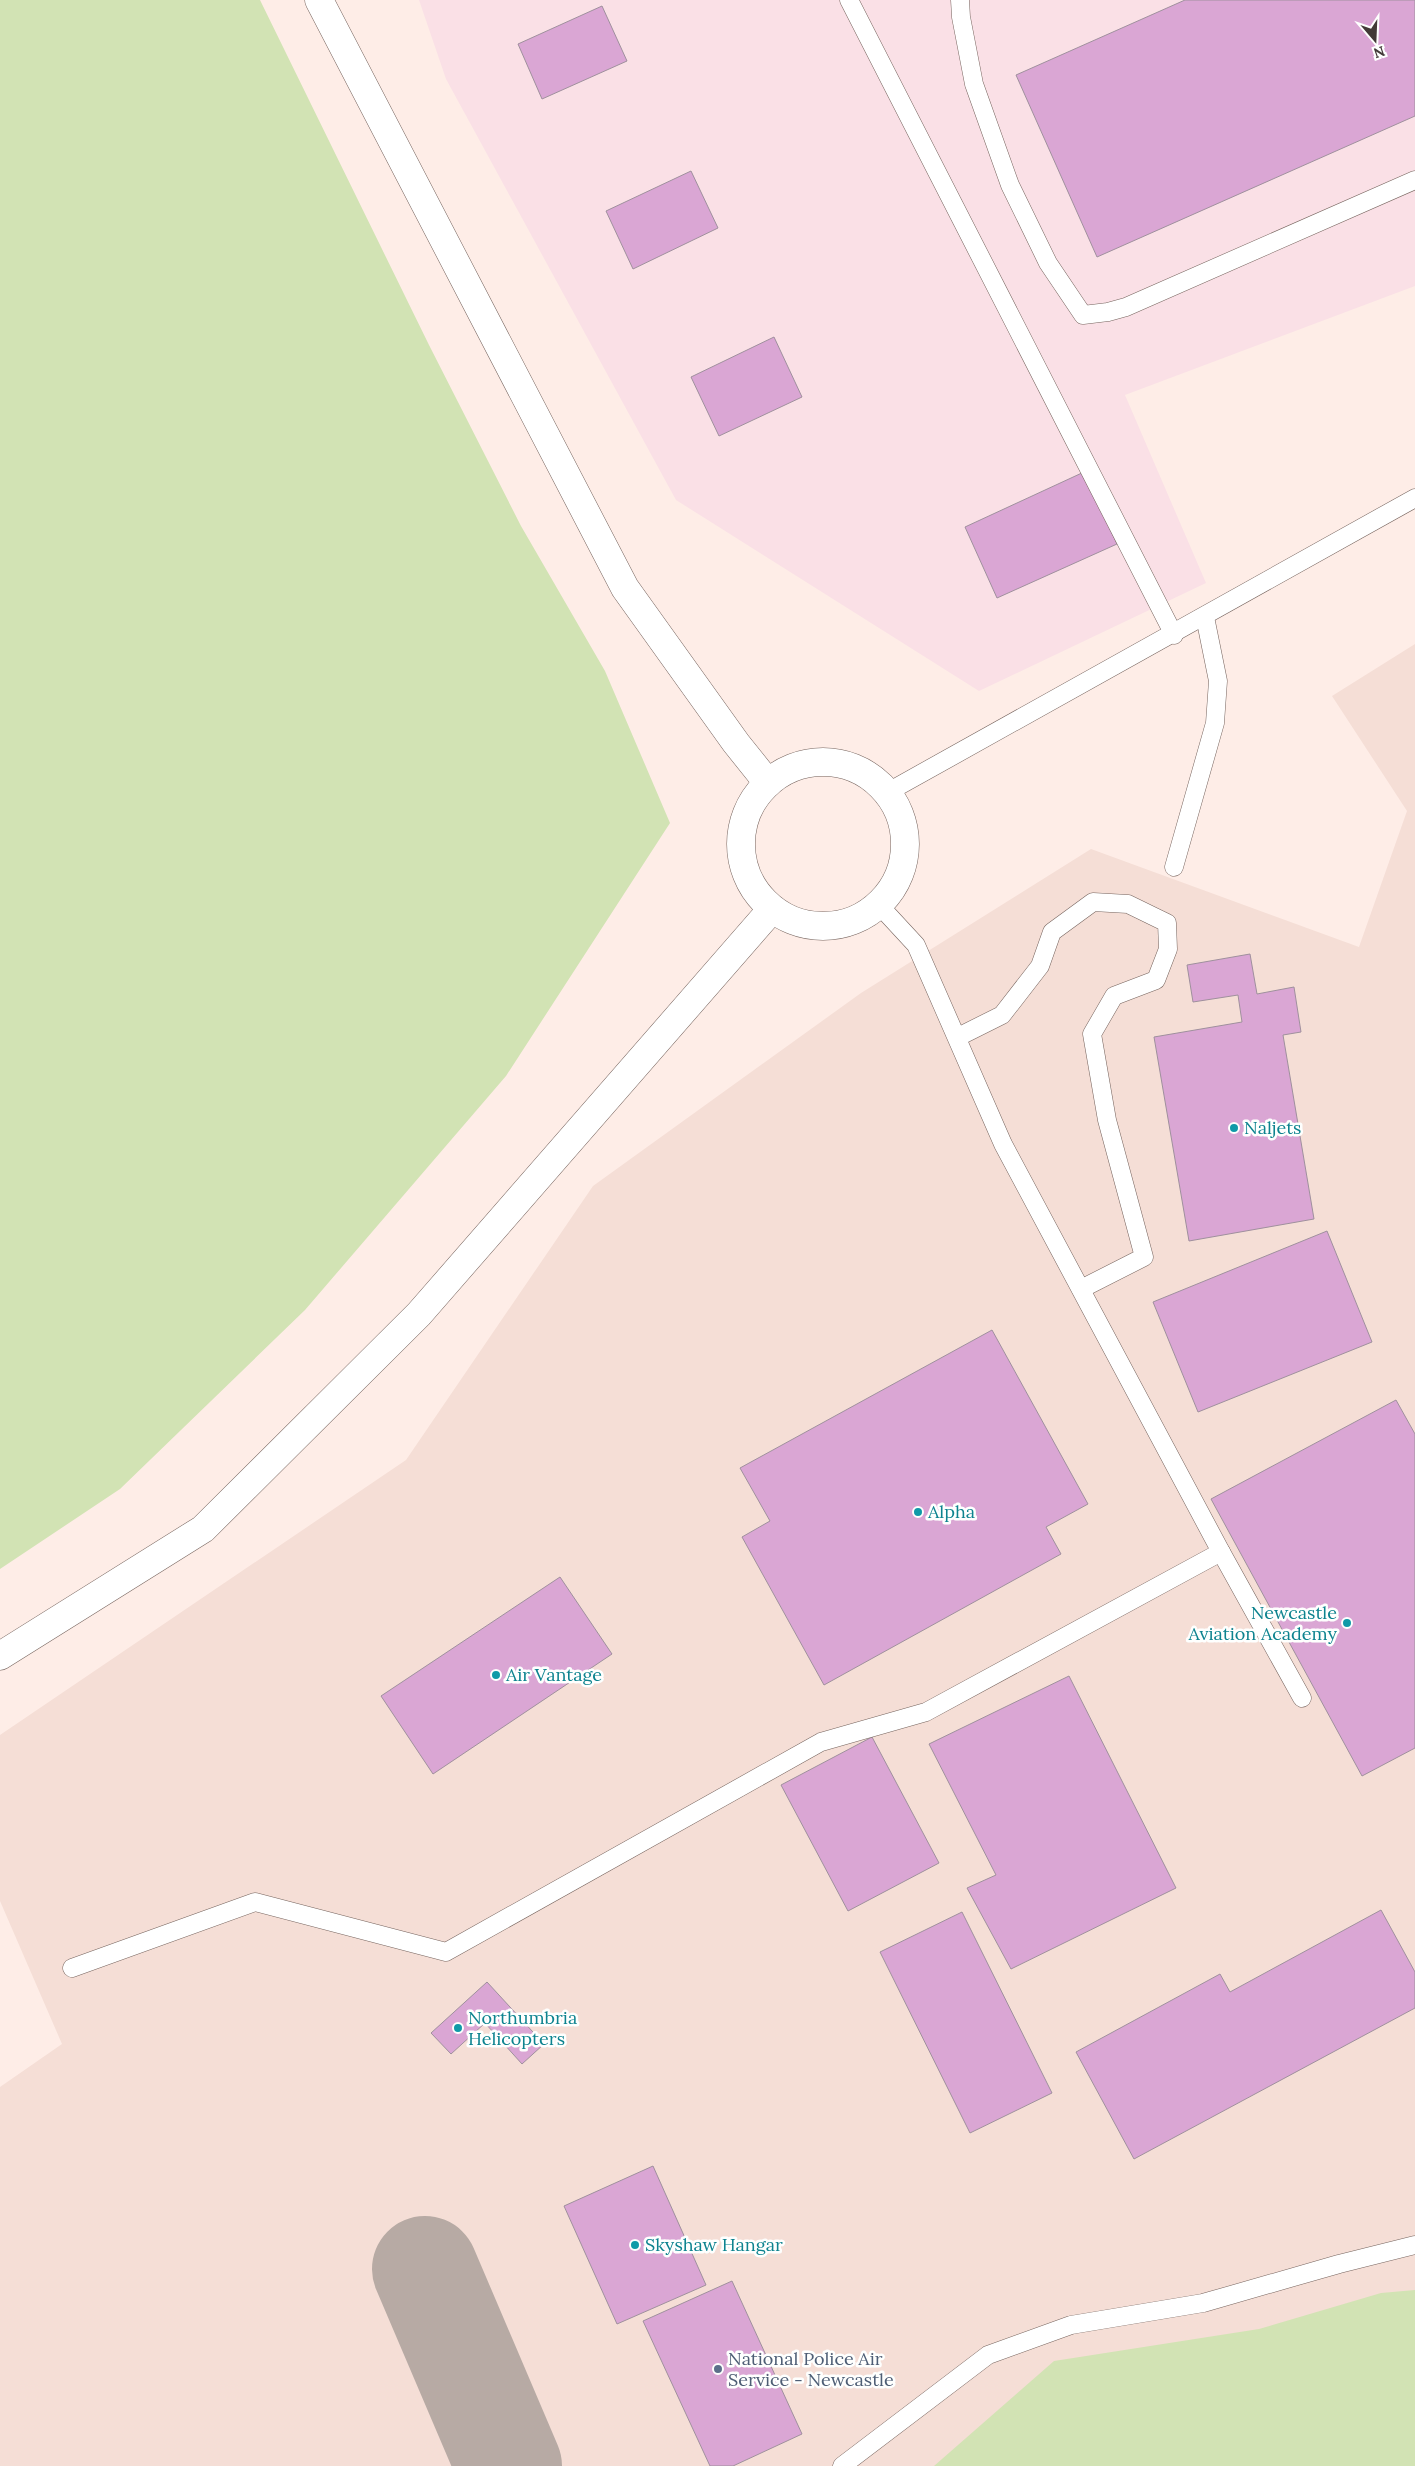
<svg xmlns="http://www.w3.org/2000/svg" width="1415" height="2466" viewBox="0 0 1415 2466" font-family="Lora,serif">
	<rect width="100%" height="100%" fill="#feede7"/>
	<!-- commercial -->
	<polygon fill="#fae0e6" points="419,0 1415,0 1415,286 1125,395 1206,583 979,691 676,500 446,79"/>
	<!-- built -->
	<polygon fill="#f5ded6" points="1415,644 1415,2466 0,2466 0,2087 62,2044 0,1901 0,1735 406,1460 593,1186 861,993 1091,849 1359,947 1407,811 1332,696"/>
	<!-- green -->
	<g fill="#d2e3b4">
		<polygon points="0,0 260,0 429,345 521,526 605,671 670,823 506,1076 305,1310 120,1489 0,1569"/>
		<polygon points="1415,2290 1415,2466 934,2466 1054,2361 1259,2329 1381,2293"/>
	</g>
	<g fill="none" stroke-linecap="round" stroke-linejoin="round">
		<!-- taxiway -->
		<polyline stroke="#b7aaa4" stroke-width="106" points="425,2269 509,2466"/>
	</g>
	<!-- building -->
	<g fill="#daa6d4" stroke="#9f909d">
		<polygon points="1185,0 1415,0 1415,116 1097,257 1016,75"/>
		<polygon points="602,6 627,61 542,99 518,44"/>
		<polygon points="691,171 718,228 633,269 606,211"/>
		<polygon points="774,337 802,397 719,436 691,377"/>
		<polygon points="1084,472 1117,544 997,598 965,527"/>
		<polygon points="1250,954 1257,994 1294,987 1301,1032 1283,1035 1314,1219 1189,1241 1154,1037 1242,1022 1238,995 1193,1002 1187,965"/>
		<polygon points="1327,1231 1372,1342 1198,1412 1153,1302"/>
		<polygon points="992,1330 1088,1504 1046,1527 1061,1554 824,1685 742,1537 770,1521 740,1468"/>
		<polygon points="1396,1400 1415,1434 1415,1748 1362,1776 1211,1499"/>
		<polygon points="560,1577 612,1654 433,1774 381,1696"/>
		<polygon points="1069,1676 1176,1888 1011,1969 967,1888 996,1875 929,1744"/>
		<polygon points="872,1737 939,1863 848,1911 781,1785"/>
		<polygon points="1381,1910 1415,1972 1415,2008 1134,2159 1076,2052 1220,1974 1230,1992"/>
		<polygon points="962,1912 1052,2093 970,2133 880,1952"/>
		<polygon points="487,1982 544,2044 522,2064 485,2023 451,2054 431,2033"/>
		<polygon points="653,2166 706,2285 617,2324 564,2206"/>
		<polygon points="732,2281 802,2434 733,2466 710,2466 643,2321"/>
	</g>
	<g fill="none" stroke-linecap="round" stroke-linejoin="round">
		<defs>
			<g id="lane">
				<polyline points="849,0 1174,635"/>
				<polyline points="960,0 961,17 974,84 1010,185 1048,263 1083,315 1108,312 1126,307 1415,180"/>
				<polyline points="888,792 1415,498"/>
				<polyline points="1174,867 1215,723 1218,681 1205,617"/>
				<polyline points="879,905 916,945 1003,1144 1221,1552 1302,1698"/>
				<polyline points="958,1037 1002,1015 1040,966 1052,932 1093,902 1128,904 1167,923 1168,949 1156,980 1114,996 1092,1034 1107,1120 1144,1257 1081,1289"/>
				<polyline points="72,1968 255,1902 446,1952 821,1742 926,1712 1221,1552"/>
				<polyline points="842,2466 988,2355 1071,2325 1203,2303 1339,2264 1415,2245"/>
			</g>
			<g id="street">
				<polyline points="319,0 625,588 736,743 768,783"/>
				<circle cx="823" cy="844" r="82"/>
				<polyline points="0,1656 203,1529 419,1314 772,909"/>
			</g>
		</defs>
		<!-- lane casing -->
		<use href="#lane" stroke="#76645e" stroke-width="19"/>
		<!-- street casing -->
		<use href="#street" stroke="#76645e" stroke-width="29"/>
		<!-- lane -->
		<use href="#lane" stroke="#fff" stroke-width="18"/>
		<!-- street -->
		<use href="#street" stroke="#fff" stroke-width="28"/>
	</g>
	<!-- markers -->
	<g fill="#0f9aa8" stroke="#fefffe" stroke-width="2">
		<circle cx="1234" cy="1128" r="5"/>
		<circle cx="918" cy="1512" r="5"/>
		<circle cx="1347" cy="1623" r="5"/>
		<circle cx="496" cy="1675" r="5"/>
		<circle cx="458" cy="2028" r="5"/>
		<circle cx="635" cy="2245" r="5"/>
	</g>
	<circle fill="#5c6f8a" stroke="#fefffe" stroke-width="2" cx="718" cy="2369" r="5"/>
	<g text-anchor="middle" stroke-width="5" stroke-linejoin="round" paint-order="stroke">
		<!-- culture labels -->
		<g font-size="18" fill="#0d838f" stroke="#fefffe" text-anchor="start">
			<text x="1244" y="1134">Naljets</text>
			<text x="928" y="1518">Alpha</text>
			<text x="1337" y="1619" text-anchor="end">Newcastle<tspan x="1337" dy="21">Aviation Academy</tspan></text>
			<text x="506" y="1681">Air Vantage</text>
			<text x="468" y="2024">Northumbria<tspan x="468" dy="21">Helicopters</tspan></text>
			<text x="645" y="2251">Skyshaw Hangar</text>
		</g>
		<!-- service labels -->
		<g font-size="18" fill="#4e5e75" stroke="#fefffe" text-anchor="start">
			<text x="728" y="2365">National Police Air<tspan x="728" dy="21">Service - Newcastle</tspan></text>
		</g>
	</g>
	<!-- north arrow -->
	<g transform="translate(1375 40) rotate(161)" stroke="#fefffe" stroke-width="4" paint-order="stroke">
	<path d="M0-4L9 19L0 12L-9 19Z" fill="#423a37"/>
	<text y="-8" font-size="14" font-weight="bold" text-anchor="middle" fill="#423a37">N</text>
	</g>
</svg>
